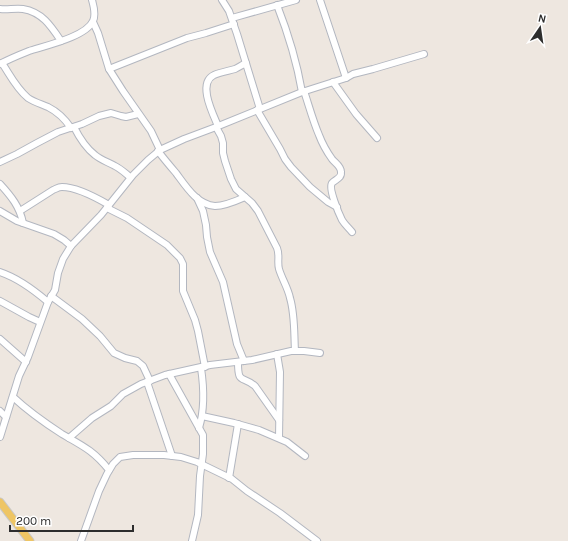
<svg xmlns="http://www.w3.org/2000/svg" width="568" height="541" viewBox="0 0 568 541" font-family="Karla,sans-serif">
	<rect width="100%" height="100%" fill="#eee7e0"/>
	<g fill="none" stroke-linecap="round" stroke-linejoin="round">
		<defs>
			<g id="minor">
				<polyline points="222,0 229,11 237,34 260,109"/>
				<polyline points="320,0 346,78"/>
				<path d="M277,5C288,33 297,63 302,92"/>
				<path d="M0,9C7,10 15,8 23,9C42,12 51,26 61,41"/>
				<polyline points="232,18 296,0"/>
				<polyline points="93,22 98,33 109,69 123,91 151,131 160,150"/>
				<path d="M2,63C10,75 16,88 28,98C34,102 41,104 48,107C58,112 65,119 71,128"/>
				<path d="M0,64C9,59 19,55 29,51C44,46 86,37 93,21C96,15 94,7 92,0"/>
				<polyline points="109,69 187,38 206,33 234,24"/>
				<polyline points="333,82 356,114 377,138"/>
				<path d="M304,91C309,106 313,121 319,135C322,143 327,152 332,159C335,163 341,166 341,172C342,178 336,179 332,183C328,188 339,214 342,220C345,225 349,228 352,232"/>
				<polyline points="257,110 280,149 285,159 291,167 310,187 328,202 337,207"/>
				<path d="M218,126C213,114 197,83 214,75C221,72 228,71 235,69C239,67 242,65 246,63"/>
				<path d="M74,127C79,137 86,148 95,155C101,160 108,162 115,166C121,169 125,173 130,177"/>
				<path d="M216,127L221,136L223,143V153L225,161L231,179L236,189L252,203L258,211L277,248C280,255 277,262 279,269C282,279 288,288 290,298C295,315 294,334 295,351"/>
				<path d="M158,151C164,159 170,166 176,173C185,185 197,205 215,206C225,206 236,201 245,197"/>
				<polyline points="0,162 17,154 37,143 58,132 82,124 99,116 111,113 121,116 126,117 138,114"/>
				<path d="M0,184C11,196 20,207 23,223"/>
				<polyline points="197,198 203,211 206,225 207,237 210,252 223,282 237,344 244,361"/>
				<polyline points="107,208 127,218 167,245 180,258 183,264 183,291 195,320 198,331 205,367"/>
				<polyline points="0,211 17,221 54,234 64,240 71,246"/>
				<path d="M20,211L53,190C56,189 58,187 62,187C76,187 97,198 109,205"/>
				<path d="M0,272C18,278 34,290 48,302"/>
				<polyline points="51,296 82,319 100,336 114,353 125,358 137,361 143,366 150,381"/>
				<polyline points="0,301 29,317 40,322"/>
				<polyline points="0,339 26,362"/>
				<polyline points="277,354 280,372 279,438"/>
				<path d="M238,362C238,385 242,375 255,386L279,420"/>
				<polyline points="169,374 203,435 203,454 200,476 198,515 192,541"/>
				<polyline points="147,382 172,456"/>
				<path d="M13,397C28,411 45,423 62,434C83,446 94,451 109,470"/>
				<polyline points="0,411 6,417"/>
				<polyline points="202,416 234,423 259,430 287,442 305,456"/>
				<path d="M199,428C205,408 204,388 201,368"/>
				<polyline points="0,437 19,376 28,357 48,302 55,290 58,273 63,259 71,246 101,215 133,175 148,160 160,150 184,139 216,127 302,92 346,78 353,74 373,69 424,54"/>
				<polyline points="69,438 92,418 111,406 123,394 141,384 165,375 210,365 252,360 291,351 304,351 320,353"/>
				<polyline points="229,478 238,424"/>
				<polyline points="81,541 99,491 107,474 113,464 120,457 133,455 164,455 181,457 197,462 232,479 247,491 280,513 317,541"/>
			</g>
			<polyline id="major" points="0,502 30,541"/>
		</defs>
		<!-- minor casing -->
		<use href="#minor" stroke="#b3b7c0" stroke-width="8"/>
		<!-- major casing -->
		<use href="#major" stroke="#c8c8c8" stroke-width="9"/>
		<!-- minor -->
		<use href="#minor" stroke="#fff" stroke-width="6"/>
		<!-- major -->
		<use href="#major" stroke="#eec564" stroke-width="7"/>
	</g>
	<!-- north arrow -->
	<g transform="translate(540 28) rotate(13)" stroke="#ffffff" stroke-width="3" paint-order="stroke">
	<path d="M0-3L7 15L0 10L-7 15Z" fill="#2d2d2d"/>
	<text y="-6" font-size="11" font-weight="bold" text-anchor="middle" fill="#2d2d2d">N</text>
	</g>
	<!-- scale -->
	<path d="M10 525v6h123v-6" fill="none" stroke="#2d2d2d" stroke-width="2"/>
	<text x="16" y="525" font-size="12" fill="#2d2d2d" stroke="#ffffff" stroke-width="3" paint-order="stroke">200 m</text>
</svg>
